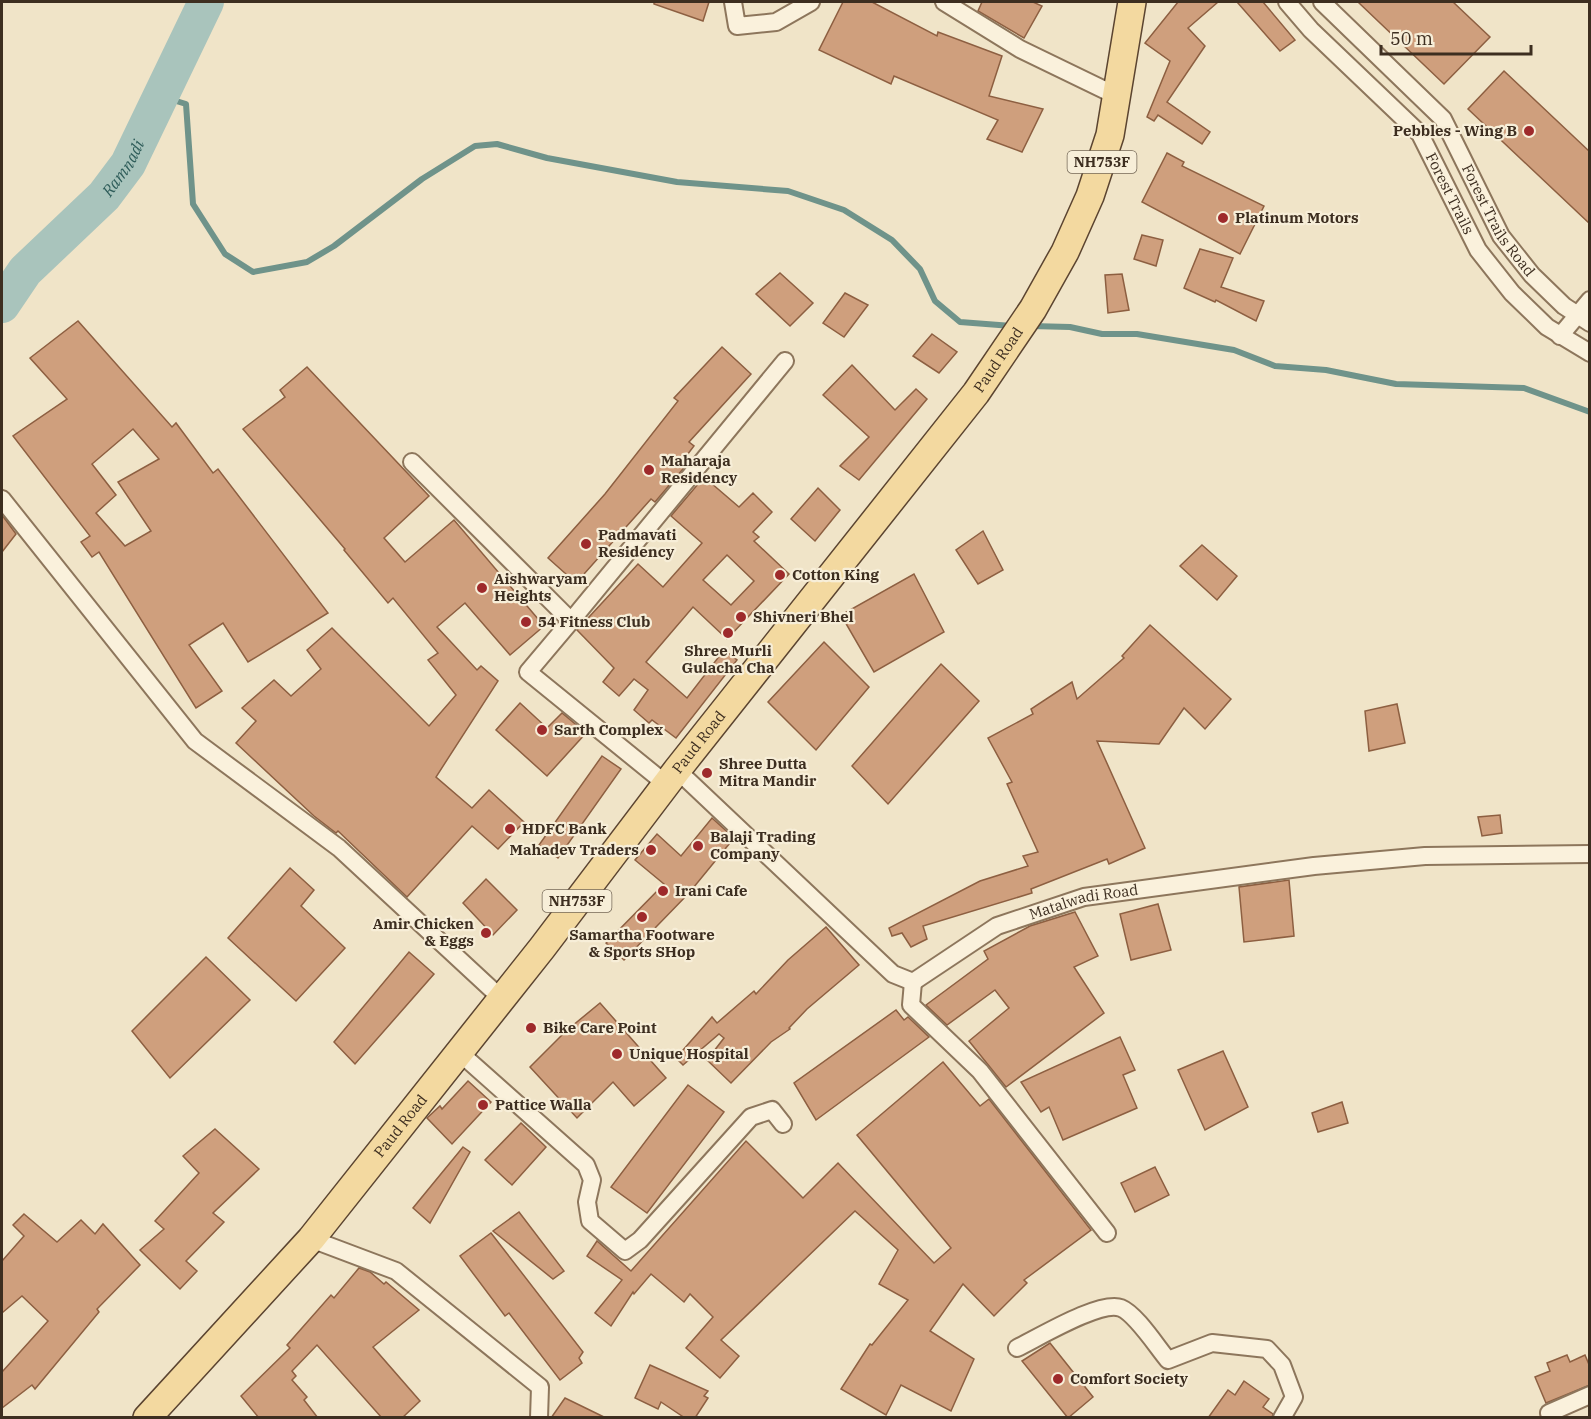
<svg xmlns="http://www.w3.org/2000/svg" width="1591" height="1419" viewBox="0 0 1591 1419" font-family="'IBM Plex Serif',serif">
	<rect width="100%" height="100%" fill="#f0e4c8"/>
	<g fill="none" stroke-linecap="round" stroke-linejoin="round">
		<!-- stream -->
		<g stroke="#6f938a" stroke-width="6">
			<polyline points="160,96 186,104 193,204 225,254 253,272 307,262 334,246 422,179 475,146 497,144 547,158 677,182 788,191 844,210 892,240 920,269 935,301 960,322 1012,326"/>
			<polyline points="1031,326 1070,327 1102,334 1137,334 1234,350 1275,366 1326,370 1396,384 1524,388 1590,412"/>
		</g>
		<!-- river -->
		<path stroke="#a9c4bc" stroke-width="36" id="s1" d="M2,305L25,271L104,196L128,164L206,2"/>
	</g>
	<!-- building -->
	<g fill="#cf9f7d" stroke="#8d5f41" stroke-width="1.5" fill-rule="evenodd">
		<polygon points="654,2 709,2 703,21 654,4"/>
		<polygon points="843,2 872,2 937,36 938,32 1002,56 989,96 1043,109 1022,152 987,139 998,120 894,76 891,84 819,50"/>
		<polygon points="982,2 1033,2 1042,6 1024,38 978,11"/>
		<polygon points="1178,2 1218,2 1188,28 1205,46 1167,102 1210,132 1202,144 1158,115 1154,121 1147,117 1170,61 1145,43"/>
		<polygon points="1237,2 1263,2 1295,40 1280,51"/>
		<polygon points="1358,2 1453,2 1490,37 1444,84"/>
		<polygon points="1504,71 1590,152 1590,224 1468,109"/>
		<polygon points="1167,153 1184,162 1182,166 1264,206 1240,254 1142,202"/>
		<polygon points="1142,235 1163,240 1156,266 1134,259"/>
		<polygon points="1200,249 1233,258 1221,287 1264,301 1256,321 1216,300 1215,302 1184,288"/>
		<polygon points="780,273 813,303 790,326 756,294"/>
		<polygon points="1122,274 1129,310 1108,313 1105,275"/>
		<polygon points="845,293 868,305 844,337 823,323"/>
		<path d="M78,321L172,427L176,423L213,473L218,469L328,613L248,662L223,623L189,645L222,691L196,708L99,552L92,557L81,542L90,536L13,436L67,399L30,358ZM133,429L159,459L118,482L151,531L125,546L96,513L116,495L92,464Z"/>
		<polygon points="932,334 957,352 939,373 913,356"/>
		<polygon points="722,347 751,374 689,442 694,446 684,459 688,463 655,502 651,499 576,583 548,558 605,494 678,401 674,398"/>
		<polygon points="852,365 895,410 916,389 927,399 859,480 840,466 869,437 823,395"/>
		<polygon points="307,367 429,496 384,538 405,562 454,520 544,626 510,655 465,603 437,627 477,670 481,666 498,681 436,777 472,808 489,790 524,822 498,849 472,826 407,897 338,831 336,833 314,816 236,743 256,721 242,708 274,680 291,696 321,669 307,650 332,628 429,726 456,695 428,660 438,653 393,598 388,603 344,550 345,549 243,429 285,397 280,390"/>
		<path d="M704,477L739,507L753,493L772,512L753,532L759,537L754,541L789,574L727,639L693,607L646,662L687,698L724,650L737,660L676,738L652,720L649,723L634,710L648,690L634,679L619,696L603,682L614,668L577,630L638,564L663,587L702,543L671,516ZM727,555L754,581L731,605L703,580Z"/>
		<polygon points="818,488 840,510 815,541 791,519"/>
		<polygon points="2,515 16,534 2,552"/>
		<polygon points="983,531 1003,570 978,584 956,550"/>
		<polygon points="1202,545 1237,576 1217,600 1180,566"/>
		<polygon points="914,574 944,632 874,672 841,615"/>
		<polygon points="1150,625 1231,699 1205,729 1184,708 1159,744 1097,741 1145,848 1109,864 1107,859 1031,889 1032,893 923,926 927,939 911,947 902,933 892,936 889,928 980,881 1028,866 1023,856 1038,852 1007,784 1012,782 988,738 1033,714 1031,709 1072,682 1077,699 1124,658 1122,656"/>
		<polygon points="824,642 869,687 816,750 768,702"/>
		<polygon points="941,664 979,701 888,804 852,766"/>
		<polygon points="520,703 547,728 562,713 586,733 547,776 496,730"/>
		<polygon points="1397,704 1405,743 1369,751 1365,711"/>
		<polygon points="602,756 621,769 558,858 539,845"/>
		<polygon points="1500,815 1502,833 1482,836 1478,817"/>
		<polygon points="712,818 734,838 689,893 624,960 606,943 664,884 635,860 657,834 681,856"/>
		<polygon points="290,868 314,890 301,906 345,948 296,1001 228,938"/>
		<polygon points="486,879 517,910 493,935 463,903"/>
		<polygon points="1289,880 1294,936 1244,942 1239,887"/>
		<polygon points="1158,904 1171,950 1131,960 1120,914"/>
		<polygon points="1075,912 1098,956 1074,967 1104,1013 1006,1087 969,1041 1009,1008 995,990 947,1025 926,1005 988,959 984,951 1030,926"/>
		<polygon points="826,927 859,965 807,1009 789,1028 790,1029 771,1042 731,1083 707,1060 724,1038 719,1034 683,1065 676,1058 712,1017 717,1023 754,991 756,994 788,960"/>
		<polygon points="409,952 434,974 355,1064 334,1042"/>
		<polygon points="206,957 250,1000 170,1078 132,1031"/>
		<polygon points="600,1003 666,1078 634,1106 613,1082 577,1118 530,1067 566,1031"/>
		<polygon points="896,1010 904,1020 908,1017 929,1037 816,1120 794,1083"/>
		<polygon points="1120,1037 1135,1070 1123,1075 1137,1108 1063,1140 1049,1107 1041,1112 1021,1082"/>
		<polygon points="1223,1051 1248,1107 1205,1130 1178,1070"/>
		<polygon points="943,1062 980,1106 989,1099 1091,1230 1024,1280 1027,1283 994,1316 963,1284 930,1331 974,1359 951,1411 901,1385 886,1415 841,1389 870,1344 872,1345 908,1300 879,1284 898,1250 855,1211 721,1340 739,1356 720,1378 686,1348 713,1317 690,1294 684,1302 651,1274 634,1294 633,1292 611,1326 595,1313 622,1280 587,1256 597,1241 631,1271 746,1141 803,1198 838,1163 934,1263 951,1248 857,1135"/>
		<polygon points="468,1081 491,1102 452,1144 427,1118 440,1106 442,1109"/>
		<polygon points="688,1085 724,1112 647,1213 611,1187"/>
		<polygon points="1342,1102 1348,1123 1318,1132 1312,1113"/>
		<polygon points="521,1123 546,1147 512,1185 485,1160"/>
		<polygon points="215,1129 259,1169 213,1213 224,1222 186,1261 197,1271 180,1289 140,1250 164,1229 155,1221 199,1173 183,1156"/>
		<polygon points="463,1147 470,1152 430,1223 413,1208"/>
		<polygon points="1155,1167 1169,1195 1135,1212 1121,1183"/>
		<polygon points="519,1212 564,1271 553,1279 493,1231"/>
		<polygon points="24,1214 57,1242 81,1220 95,1234 103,1224 140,1265 97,1309 99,1312 35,1389 32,1385 2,1408 2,1372 48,1321 22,1296 2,1313 2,1261 24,1236 13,1225"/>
		<polygon points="491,1233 583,1352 579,1358 582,1363 560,1380 509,1313 505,1316 460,1256"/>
		<polygon points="359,1268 370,1272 384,1284 386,1282 419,1310 373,1347 420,1401 402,1418 382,1418 317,1345 292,1371 296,1376 292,1380 307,1397 304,1400 318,1418 259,1418 241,1396 290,1348 287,1345 331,1295 334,1298"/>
		<polygon points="1050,1343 1093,1397 1068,1418 1022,1361"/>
		<polygon points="1567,1355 1570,1362 1585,1355 1590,1367 1590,1385 1546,1403 1535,1377 1550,1371 1547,1363"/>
		<polygon points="650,1365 708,1391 704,1396 708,1398 695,1418 685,1418 661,1402 658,1409 635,1398"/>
		<polygon points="1244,1381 1269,1399 1263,1407 1273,1414 1272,1418 1208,1418 1228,1390 1235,1395"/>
		<polygon points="565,1398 606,1418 551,1418"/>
	</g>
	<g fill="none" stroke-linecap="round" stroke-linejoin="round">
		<defs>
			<g id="minor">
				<polyline points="733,2 737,26 776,22 811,2"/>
				<polyline points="944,2 1020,49 1117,96"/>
				<path id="s2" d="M1287,2L1311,30L1420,134L1478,250L1512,293L1547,327L1590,353"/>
				<path id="s3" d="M1322,2L1443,119L1501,236L1532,275L1564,306L1590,323"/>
				<polyline points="1560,336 1590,300"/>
				<polyline points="412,462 571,621 528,672 666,784"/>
				<polyline points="2,499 195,741 339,848 502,999"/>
				<polyline points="571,621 785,361"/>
				<path id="s4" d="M677,770L893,974L913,982L997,926L1084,897L1314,866L1425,856L1590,854"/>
				<polyline points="913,982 911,1005 980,1071 1107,1233"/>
				<polyline points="460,1053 586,1165 592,1180 587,1202 590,1221 625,1251 640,1240 751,1117 772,1110 783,1124"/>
				<polyline points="311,1239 396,1271 540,1387 539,1418"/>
				<path d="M1017,1348C1038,1338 1100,1300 1121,1308C1136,1314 1157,1347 1168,1360L1212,1343L1267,1349L1282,1365L1294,1397L1282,1418"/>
				<polyline points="1549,1413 1590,1395"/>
			</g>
			<g id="primary">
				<path id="s5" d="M147,1418L311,1239L542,948L677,770L976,393L1033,309L1065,252L1090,196L1110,135L1132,2"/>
			</g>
		</defs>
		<!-- minor casing -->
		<use href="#minor" stroke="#8d765c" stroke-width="20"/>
		<!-- primary casing -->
		<use href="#primary" stroke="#5b4430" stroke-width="30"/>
		<!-- minor -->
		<use href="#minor" stroke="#faf1dc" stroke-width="16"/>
		<!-- primary -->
		<use href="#primary" stroke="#f3d9a0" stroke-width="27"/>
	</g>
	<!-- markers -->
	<g fill="#9e2a2b" stroke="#f7eed8" stroke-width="2">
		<circle cx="1529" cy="131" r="6"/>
		<circle cx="1223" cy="218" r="6"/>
		<circle cx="649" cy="470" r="6"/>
		<circle cx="586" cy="544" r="6"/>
		<circle cx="780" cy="575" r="6"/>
		<circle cx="482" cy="588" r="6"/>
		<circle cx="741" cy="617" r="6"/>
		<circle cx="526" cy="622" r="6"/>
		<circle cx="728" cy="633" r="6"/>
		<circle cx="542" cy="730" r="6"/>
		<circle cx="707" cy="773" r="6"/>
		<circle cx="510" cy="829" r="6"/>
		<circle cx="698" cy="846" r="6"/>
		<circle cx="651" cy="850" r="6"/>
		<circle cx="663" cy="891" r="6"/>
		<circle cx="642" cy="917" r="6"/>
		<circle cx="486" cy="933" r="6"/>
		<circle cx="531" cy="1028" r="6"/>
		<circle cx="617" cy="1054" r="6"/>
		<circle cx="483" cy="1105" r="6"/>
		<circle cx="1058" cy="1379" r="6"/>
	</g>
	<g text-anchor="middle" stroke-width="4.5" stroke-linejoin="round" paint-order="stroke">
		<!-- shield labels -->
		<g fill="#f7eed8" stroke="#756857" stroke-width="1.5">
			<rect x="1067.5" y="151" width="69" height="22" rx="4.5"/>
			<rect x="542.5" y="890" width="69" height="22" rx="4.5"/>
		</g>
		<g font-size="14" font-weight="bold" fill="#3d2e20">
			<text x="1102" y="167">NH753F</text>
			<text x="577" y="906">NH753F</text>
		</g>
		<!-- poi labels -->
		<g font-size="15" font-weight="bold" fill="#3d2e20" stroke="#f7eed8" text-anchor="start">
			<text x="1517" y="136" text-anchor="end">Pebbles - Wing B</text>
			<text x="1235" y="223">Platinum Motors</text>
			<text x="661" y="466">Maharaja<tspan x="661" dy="17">Residency</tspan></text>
			<text x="598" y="540">Padmavati<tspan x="598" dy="17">Residency</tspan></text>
			<text x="792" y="580">Cotton King</text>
			<text x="494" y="584">Aishwaryam<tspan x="494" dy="17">Heights</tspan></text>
			<text x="753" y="622">Shivneri Bhel</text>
			<text x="538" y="627">54 Fitness Club</text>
			<text x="728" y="656" text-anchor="middle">Shree Murli<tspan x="728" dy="17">Gulacha Cha</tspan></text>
			<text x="554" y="735">Sarth Complex</text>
			<text x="719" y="769">Shree Dutta<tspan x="719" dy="17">Mitra Mandir</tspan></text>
			<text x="522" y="834">HDFC Bank</text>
			<text x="710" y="842">Balaji Trading<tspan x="710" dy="17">Company</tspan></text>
			<text x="639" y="855" text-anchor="end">Mahadev Traders</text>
			<text x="675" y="896">Irani Cafe</text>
			<text x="474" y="929" text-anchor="end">Amir Chicken<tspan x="474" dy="17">&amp; Eggs</tspan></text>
			<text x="642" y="940" text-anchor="middle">Samartha Footware<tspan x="642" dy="17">&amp; Sports SHop</tspan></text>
			<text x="543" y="1033">Bike Care Point</text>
			<text x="629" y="1059">Unique Hospital</text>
			<text x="495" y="1110">Pattice Walla</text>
			<text x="1070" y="1384">Comfort Society</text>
		</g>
		<!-- street labels -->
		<g font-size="15" fill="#3d2e20" stroke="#f7eed8">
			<text dy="5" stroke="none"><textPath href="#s2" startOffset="254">Forest Trails</textPath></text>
			<text dy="5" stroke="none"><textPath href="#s3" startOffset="284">Forest Trails Road</textPath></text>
			<text dy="5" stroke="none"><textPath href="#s5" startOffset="1359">Paud Road</textPath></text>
			<text dy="5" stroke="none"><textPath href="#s5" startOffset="873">Paud Road</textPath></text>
			<text dy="5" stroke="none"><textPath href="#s4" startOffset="510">Matalwadi Road</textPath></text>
			<text dy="5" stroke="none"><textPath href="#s5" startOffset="387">Paud Road</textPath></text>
		</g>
		<!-- water labels -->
		<g font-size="16" font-style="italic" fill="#2f5d5a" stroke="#f7eed8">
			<text dy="6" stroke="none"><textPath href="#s1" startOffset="184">Ramnadi</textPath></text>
		</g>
	</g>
	<!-- border -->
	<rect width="1591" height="1419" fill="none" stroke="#3d2e20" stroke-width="6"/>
	<!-- scale -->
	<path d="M1381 45v9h150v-9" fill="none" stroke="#3d2e20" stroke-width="3"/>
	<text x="1390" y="45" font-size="18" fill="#3d2e20" stroke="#f7eed8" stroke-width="4.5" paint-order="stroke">50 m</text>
</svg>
